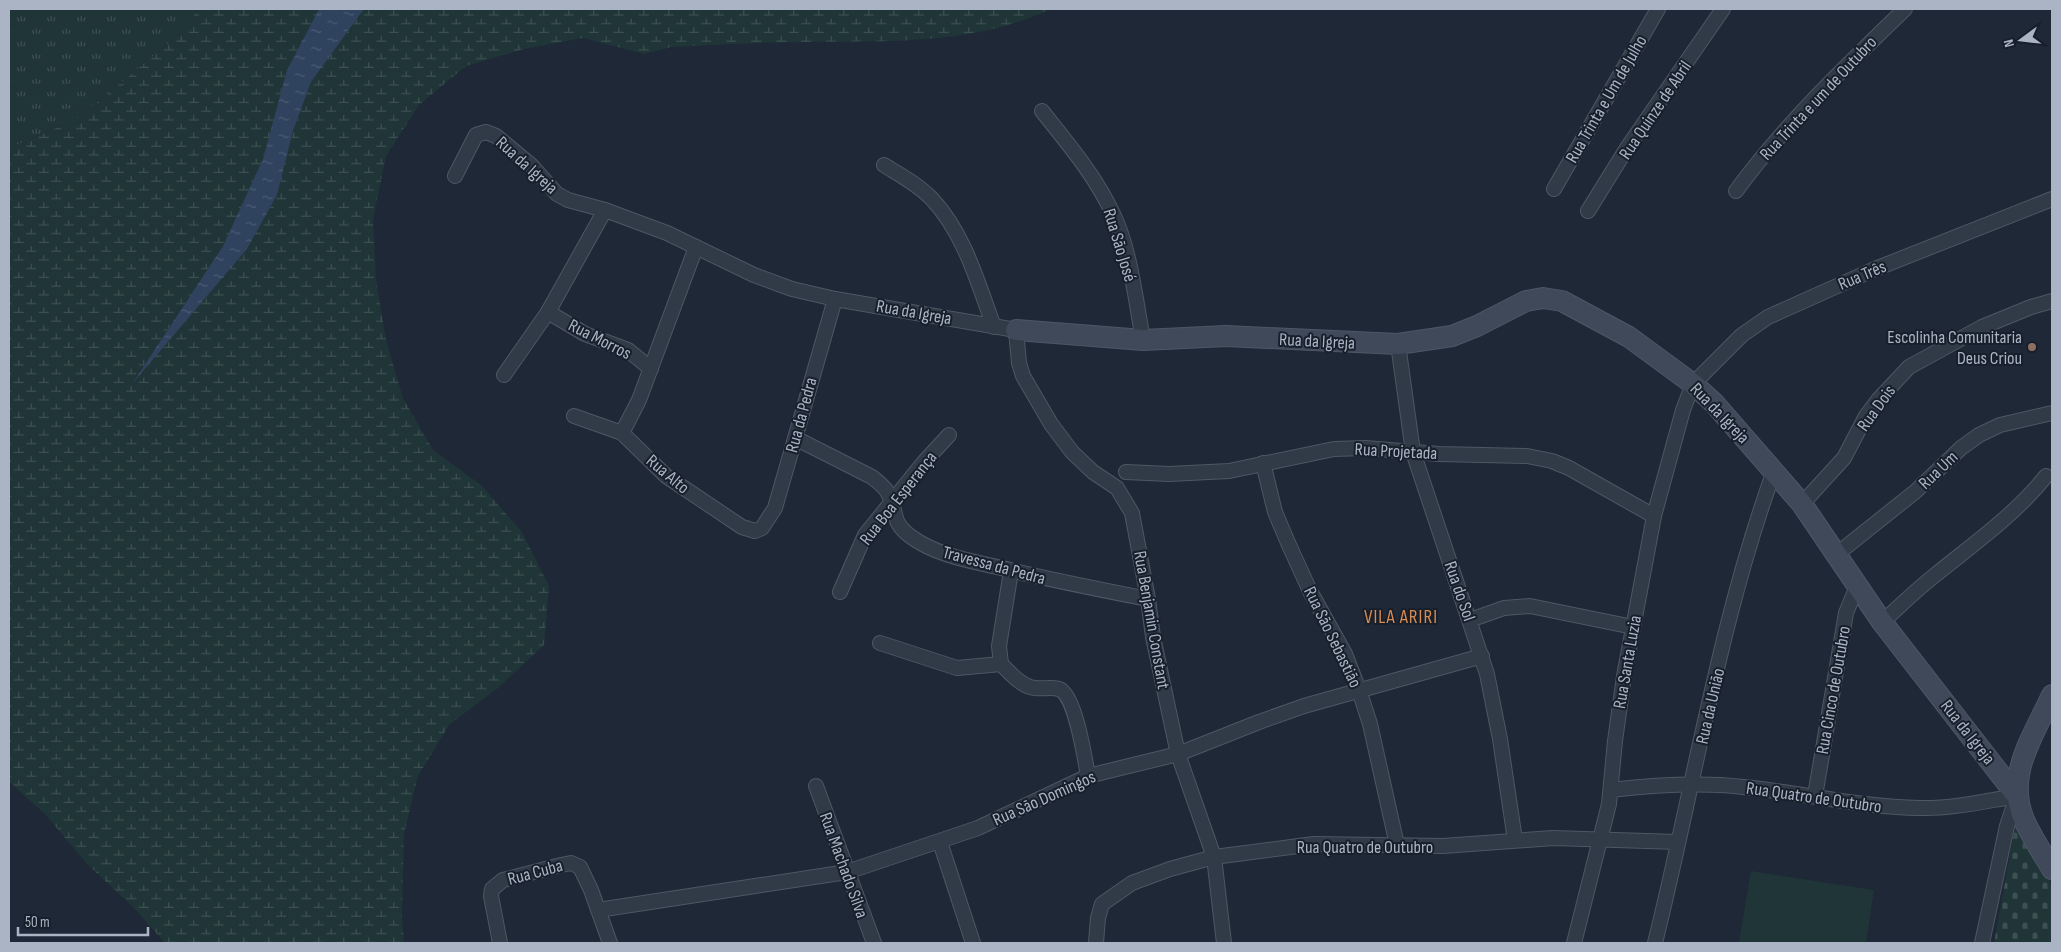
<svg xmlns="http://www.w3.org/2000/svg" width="2061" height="952" viewBox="0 0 2061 952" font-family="'Sofia Sans Condensed',sans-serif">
	<defs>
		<pattern id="grass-tufts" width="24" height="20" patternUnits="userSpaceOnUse" patternTransform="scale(1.25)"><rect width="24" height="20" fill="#1f3537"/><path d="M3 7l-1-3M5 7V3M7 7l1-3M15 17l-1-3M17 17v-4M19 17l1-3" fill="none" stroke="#3d5052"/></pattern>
		<pattern id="wetland-marsh" width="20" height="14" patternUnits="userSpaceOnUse" patternTransform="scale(1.25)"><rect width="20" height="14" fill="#1f3537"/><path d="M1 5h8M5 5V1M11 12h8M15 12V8" fill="none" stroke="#3d5052"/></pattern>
		<pattern id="cemetery-stones" width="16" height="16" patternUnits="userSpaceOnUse" patternTransform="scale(1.25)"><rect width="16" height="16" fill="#1f3537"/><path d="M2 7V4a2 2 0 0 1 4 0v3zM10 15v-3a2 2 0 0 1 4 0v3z" fill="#3d5052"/></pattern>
		<pattern id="water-ripples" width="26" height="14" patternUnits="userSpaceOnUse" patternTransform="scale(1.25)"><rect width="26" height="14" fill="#2f435f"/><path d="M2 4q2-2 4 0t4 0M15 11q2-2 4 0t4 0" fill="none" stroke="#4a5c74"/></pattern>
	</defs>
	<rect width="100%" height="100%" fill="#1e2836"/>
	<!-- grass -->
	<polygon fill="url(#grass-tufts)" points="9,9 199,9 174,39 77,119 17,145 9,147"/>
	<!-- wetland -->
	<path fill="url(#wetland-marsh)" d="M199,9H319L287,70L264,159L223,246L135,379L247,249L277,195L293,131L311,82L364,9H1050C975,46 885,41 803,42C759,42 715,45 671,47L644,54L583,38L524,49L466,66L419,105L386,156L373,219L376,279L386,340L403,398L433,450L481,485L522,532L549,586L544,645L498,688L450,724L418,776L404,834L402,915L404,943H165L134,908L86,863L45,814L9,782V147L17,145L77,119L174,39Z"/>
	<!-- cemetery -->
	<polygon fill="url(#cemetery-stones)" points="2016,822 2052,885 2052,943 1994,943"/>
	<!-- park -->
	<polygon fill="#1f3537" points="1751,871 1874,890 1866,943 1739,942"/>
	<!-- water -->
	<polygon fill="url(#water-ripples)" points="319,9 364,9 311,82 293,131 277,195 247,249 132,384 223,246 263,159 287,70"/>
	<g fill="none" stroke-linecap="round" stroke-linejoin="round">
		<defs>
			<g id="street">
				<path d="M1042,111C1068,144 1095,175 1113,214C1130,248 1136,302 1143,340"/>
				<path d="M884,165C900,175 919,185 932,199C964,233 978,283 994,327"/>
				<polyline points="455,176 476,135 486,132 496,136 532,166 557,194 568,200 605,210 667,233 754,275 792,289 835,299 1016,330 1019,363 1023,376 1051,424 1072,452 1093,472 1117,488 1132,513 1148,599 1153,637 1178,754 1214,857 1224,943"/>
				<polyline points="1554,189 1658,9"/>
				<path d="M1736,191C1785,124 1845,67 1905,9"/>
				<polyline points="1588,211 1627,148 1723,9"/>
				<polyline points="548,312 585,334 628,350 651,369"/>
				<polyline points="1398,344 1413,452 1487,674 1500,739 1515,840"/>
				<polyline points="504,375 548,312 605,210"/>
				<polyline points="574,416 622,433 666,476 742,527 755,531 762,528 775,508 835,299"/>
				<polyline points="622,433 639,400 696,247"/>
				<path d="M795,438L872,477C878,482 884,486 888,493C898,511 890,521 910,536C938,557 977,562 1010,570C1056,581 1102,590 1148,599"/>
				<polyline points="1263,463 1275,512 1289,545 1310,591 1345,654 1359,690 1370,724 1397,845"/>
				<polyline points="1126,472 1169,474 1229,471 1334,449 1365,448 1439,454 1527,456 1552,461 1569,468 1654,516"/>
				<polyline points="1802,504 1844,458 1866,416 1878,400 1909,367 1982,327 2031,307 2052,301"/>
				<polyline points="1837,554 1916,491 1961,448 1979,435 2000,425 2052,413"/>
				<polyline points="840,592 865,535 924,462 949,435"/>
				<polyline points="1470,620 1504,608 1530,606 1633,627"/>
				<path d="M1882,622C1899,607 1916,590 1934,576C1972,545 2015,515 2046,476"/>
				<polyline points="880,643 957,668 1001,664"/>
				<path d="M1001,664C1010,673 1022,687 1035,688C1043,689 1052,687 1059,689C1075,694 1085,759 1088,776"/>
				<polyline points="1001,664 999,646 1011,571"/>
				<polyline points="816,786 874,943"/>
				<path d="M1611,790C1655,785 1699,782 1743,787C1802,793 1860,807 1920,808C1952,809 1985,801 2017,796L2007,826L1982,943"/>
				<polyline points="1815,796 1846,613 1857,586"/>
				<polyline points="940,842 973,943"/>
				<polyline points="598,910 847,872 978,828 1088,776 1178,754 1259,722 1304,706 1482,656"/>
				<polyline points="500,943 491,896 492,889 503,880 561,865 571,863 580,867 591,890 610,943"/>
				<polyline points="1096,943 1098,918 1102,904 1132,883 1170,869 1214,857 1314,844 1443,846 1553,838 1678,842"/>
				<polyline points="1574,943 1609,804 1615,741 1624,676 1654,516 1683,410 1693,384 1742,335 1768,317 1875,269 2052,199"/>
				<path d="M1655,943C1694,786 1719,623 1774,471"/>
			</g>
			<g id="secondary">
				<polyline points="1016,330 1143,340 1226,336 1398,344 1452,336 1477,326 1526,301 1543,298 1562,301 1629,337 1693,384 1714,403 1802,504 1882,622 2017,796"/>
				<path d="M2052,695C2033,737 2004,776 2025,822C2033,839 2043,854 2052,869"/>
			</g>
		</defs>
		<!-- street casing -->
		<use href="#street" stroke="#4e5765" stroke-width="16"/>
		<!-- secondary casing -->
		<use href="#secondary" stroke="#4e5765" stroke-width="22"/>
		<!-- street -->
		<use href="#street" stroke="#313a47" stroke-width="14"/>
		<!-- secondary -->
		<use href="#secondary" stroke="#3f495a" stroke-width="20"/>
	</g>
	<!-- markers -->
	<circle fill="#8d6e63" stroke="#171f2b" stroke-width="2" cx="2032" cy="347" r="5"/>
	<g text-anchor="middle" stroke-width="4" stroke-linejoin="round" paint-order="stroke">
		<!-- street labels -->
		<g font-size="18" fill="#aab4c4" stroke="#171f2b">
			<text transform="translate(1818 98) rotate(-47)" y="6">Rua Trinta e um de Outubro</text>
			<text transform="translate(1606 99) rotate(-60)" y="6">Rua Trinta e Um de Julho</text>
			<text transform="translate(1655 110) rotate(-56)" y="6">Rua Quinze de Abril</text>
			<text transform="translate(527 165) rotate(42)" y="6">Rua da Igreja</text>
			<text transform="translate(1120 245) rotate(73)" y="6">Rua São José</text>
			<text transform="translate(1862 275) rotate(-23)" y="6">Rua Três</text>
			<text transform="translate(914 312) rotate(10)" y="6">Rua da Igreja</text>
			<text transform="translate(600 339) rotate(27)" y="6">Rua Morros</text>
			<text transform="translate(1317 341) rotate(3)" y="6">Rua da Igreja</text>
			<text transform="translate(1876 408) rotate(-54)" y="6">Rua Dois</text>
			<text transform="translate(1720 413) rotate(46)" y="6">Rua da Igreja</text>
			<text transform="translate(801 415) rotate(-75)" y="6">Rua da Pedra</text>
			<text transform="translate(1396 451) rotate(3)" y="6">Rua Projetada</text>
			<text transform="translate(1938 470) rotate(-44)" y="6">Rua Um</text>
			<text transform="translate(668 474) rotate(40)" y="6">Rua Alto</text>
			<text transform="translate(898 498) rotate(-52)" y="6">Rua Boa Esperança</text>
			<text transform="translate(994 565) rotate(15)" y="6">Travessa da Pedra</text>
			<text transform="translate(1460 591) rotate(71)" y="6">Rua do Sol</text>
			<text transform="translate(1152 620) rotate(80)" y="6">Rua Benjamin Constant</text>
			<text transform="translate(1333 637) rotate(64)" y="6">Rua São Sebastião</text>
			<text transform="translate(1627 662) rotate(-80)" y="6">Rua Santa Luzia</text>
			<text transform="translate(1833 690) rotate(-80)" y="6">Rua Cinco de Outubro</text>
			<text transform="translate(1710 706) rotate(-77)" y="6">Rua da União</text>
			<text transform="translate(1968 732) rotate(52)" y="6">Rua da Igreja</text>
			<text transform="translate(1814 797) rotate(8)" y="6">Rua Quatro de Outubro</text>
			<text transform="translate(1044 798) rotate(-24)" y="6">Rua São Domingos</text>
			<text x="1365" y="853">Rua Quatro de Outubro</text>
			<text transform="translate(844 865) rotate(70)" y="6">Rua Machado Silva</text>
			<text transform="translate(535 872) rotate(-15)" y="6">Rua Cuba</text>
		</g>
		<!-- poi labels -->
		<g font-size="18" fill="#aab4c4" stroke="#171f2b" text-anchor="end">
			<text x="2022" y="343">Escolinha Comunitaria<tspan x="2022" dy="21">Deus Criou</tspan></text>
		</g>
		<!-- neighbourhood labels -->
		<g font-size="19" letter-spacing="1" fill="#d98c51" stroke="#171f2b">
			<text x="1401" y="623">VILA ARIRI</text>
		</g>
	</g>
	<!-- border -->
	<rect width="2061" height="952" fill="none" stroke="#aab4c4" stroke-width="20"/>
	<!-- north arrow -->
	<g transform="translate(2021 40) rotate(255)" stroke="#171f2b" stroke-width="4" paint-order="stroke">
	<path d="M0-4L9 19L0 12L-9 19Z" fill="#aab4c4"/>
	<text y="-8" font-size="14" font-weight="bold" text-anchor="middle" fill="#aab4c4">N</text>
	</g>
	<!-- scale -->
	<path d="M18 927v8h130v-8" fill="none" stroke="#aab4c4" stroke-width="2.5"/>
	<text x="25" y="927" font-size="15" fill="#aab4c4" stroke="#171f2b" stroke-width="4" paint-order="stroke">50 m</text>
</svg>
